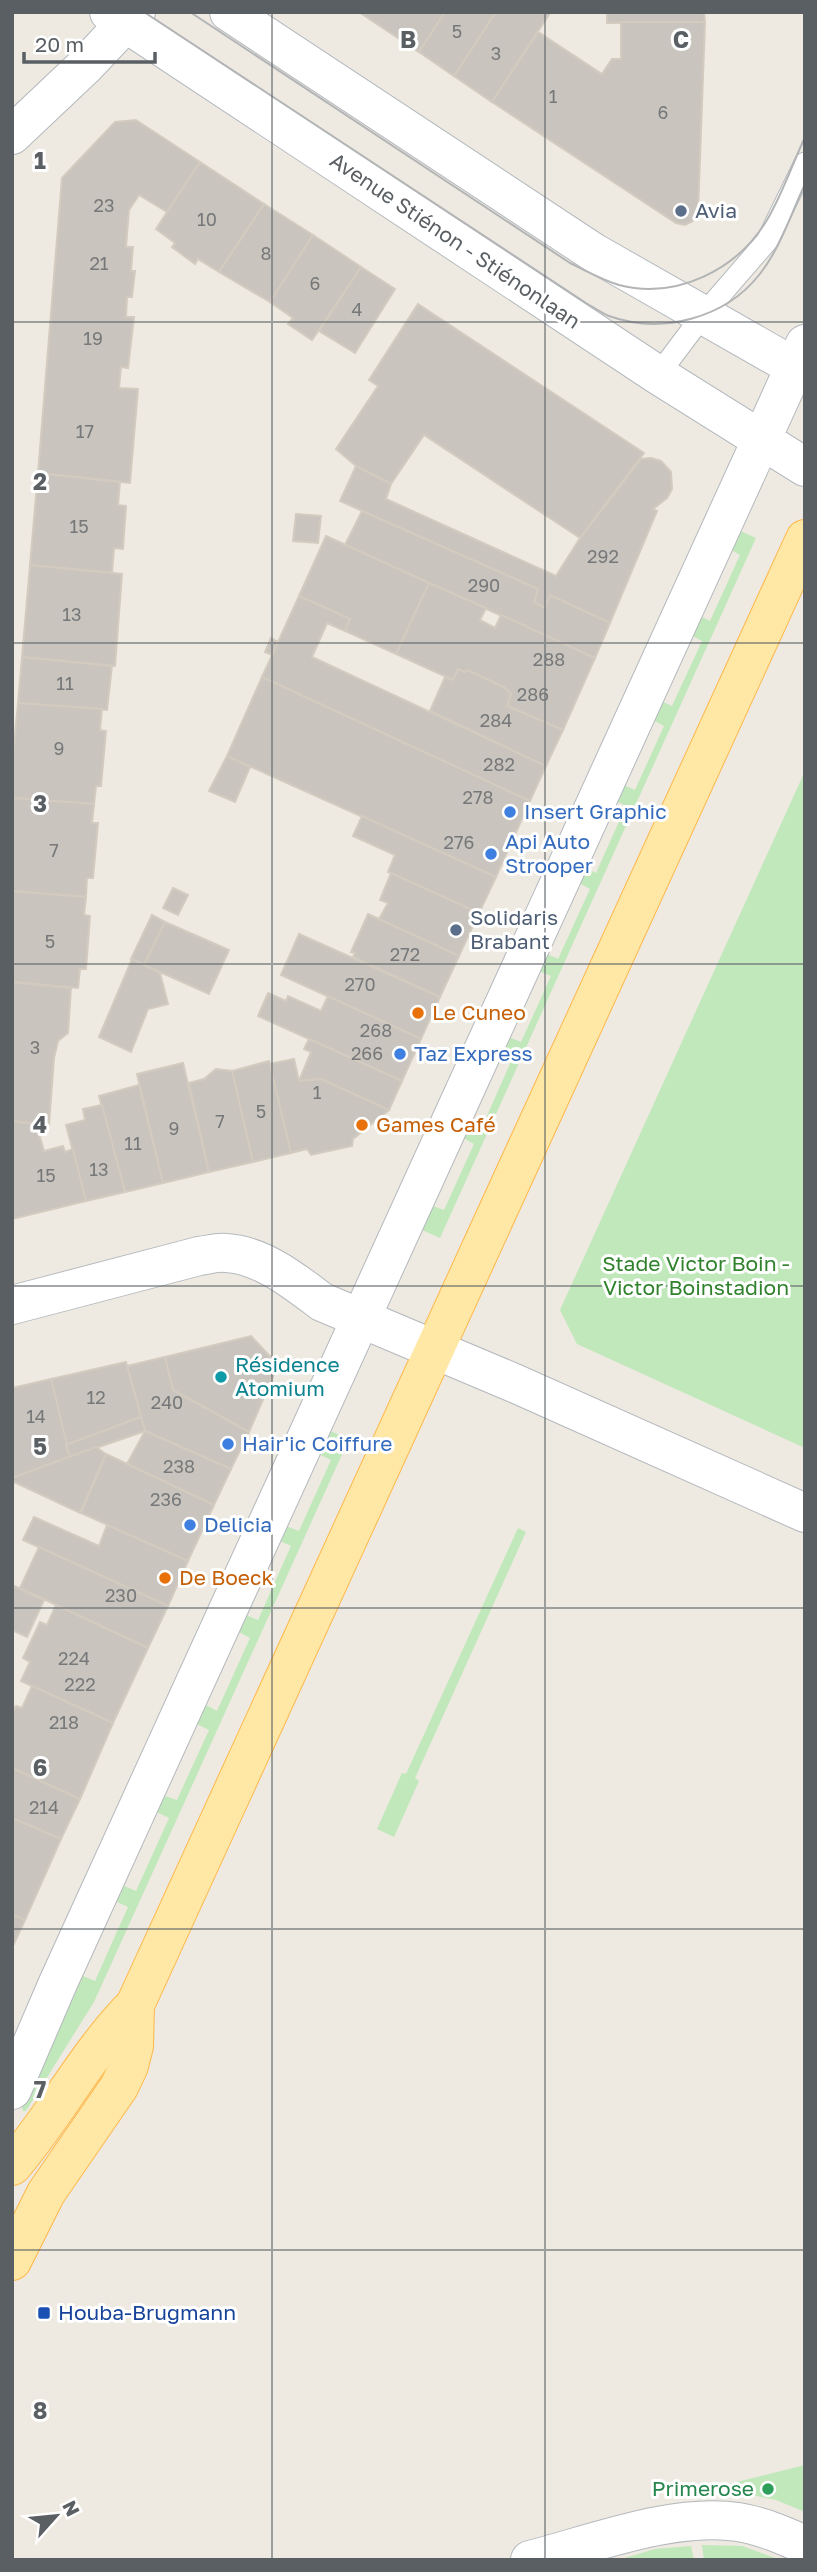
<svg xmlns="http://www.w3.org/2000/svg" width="817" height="2572" viewBox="0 0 817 2572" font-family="'Golos Text',sans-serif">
	<rect width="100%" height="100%" fill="#eeeae1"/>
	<!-- green -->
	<g fill="#c0e8bb">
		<polygon points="738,530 756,538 440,1238 422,1230 433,1206 444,1210 474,1144 463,1138 471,1122 482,1127 513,1057 502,1052 509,1037 521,1042 551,976 539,971 547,954 558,959 590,889 579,883 585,868 596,873 626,806 616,801 623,785 635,790 664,726 653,720 661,701 672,706 702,641 691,635 700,616 710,621 740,555 730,549"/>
		<polygon points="805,771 805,1448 577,1344 560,1310"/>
		<polygon points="330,1431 349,1439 94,2002 26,2111 23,2111 22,2108 83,1976 95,1981 128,1907 117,1902 124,1886 136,1891 169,1818 157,1812 165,1796 177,1800 209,1730 197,1724 206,1705 217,1711 250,1638 239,1632 246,1615 258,1620 291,1546 280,1541 286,1526 299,1531 331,1460 319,1454"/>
		<polygon points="518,1528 526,1532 415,1778 419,1781 394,1837 377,1829 402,1773 406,1774"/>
		<polygon points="805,2465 805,2512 776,2500 716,2487"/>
		<polygon points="702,2545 742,2546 781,2560 704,2560"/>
		<polygon points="691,2546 694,2560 618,2560 655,2549"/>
	</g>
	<!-- building -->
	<g fill="#c9c5be" stroke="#d3cbbf" stroke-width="2">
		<polygon points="359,12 445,12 419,52"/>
		<polygon points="445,12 496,12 454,76 419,52"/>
		<polygon points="496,12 550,13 492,102 454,76"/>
		<polygon points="607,12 704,12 705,22 607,23"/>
		<polygon points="621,22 705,22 698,213 693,221 685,225 676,223 492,102 538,32 602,74 612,59 621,59"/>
		<polygon points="136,120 200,162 167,212 139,195 129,210 126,247 133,247 131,271 135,271 132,297 127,297 126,317 134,317 128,368 121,367 119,388 138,389 130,483 38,473 62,178 115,122"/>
		<polygon points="200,162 264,204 219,272 198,259 195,264 172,247 175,243 156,229"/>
		<polygon points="264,204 313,235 270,302 219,272"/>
		<polygon points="313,235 361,267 312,340 288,324 293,318 270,302"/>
		<polygon points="361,267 395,289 355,353 319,331"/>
		<polygon points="418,304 644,453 580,538 424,435 391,484 356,466 336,449 378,386 369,380"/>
		<polygon points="651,458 661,461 671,472 672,489 667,498 653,509 657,511 610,623 550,595 545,608 534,602 538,589 340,501 356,466 391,484 386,499 556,576 580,538 641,459"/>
		<polygon points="38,473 120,482 118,505 126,506 123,549 114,548 112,573 30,565"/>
		<polygon points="362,511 538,589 534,602 545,608 550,595 610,623 595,658 345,545"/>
		<polygon points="296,514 321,516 318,543 293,541"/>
		<polygon points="326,536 429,583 396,654 345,631 350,619 299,596"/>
		<polygon points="30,565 122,574 115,666 22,657"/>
		<polygon points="429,583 486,608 480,620 495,628 501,615 595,658 563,730 507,706 511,694 504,687 467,670 464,672 458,669 453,680 396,654"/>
		<polygon points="299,596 350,619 345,631 327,623 312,657 546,766 530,801 262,677"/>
		<polygon points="271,638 278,642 272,655 265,652"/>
		<polygon points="22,657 112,666 107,710 18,703"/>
		<polygon points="458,669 464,672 467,670 504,687 511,694 507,706 563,730 546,766 430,711 445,677 453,680"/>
		<polygon points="262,677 530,801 496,877 227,756"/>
		<polygon points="18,703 102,709 100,730 106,731 101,786 96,786 94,804 12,798 12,766"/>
		<polygon points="227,756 250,767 235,802 209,791"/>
		<polygon points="12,798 94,804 92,823 98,823 93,878 87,878 86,897 12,891"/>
		<polygon points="362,816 496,877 479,913 388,872 395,855 353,836"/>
		<polygon points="391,873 479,913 459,956 379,919 388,903 380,900"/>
		<polygon points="173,888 188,895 178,915 163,908"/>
		<polygon points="12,891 86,897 84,915 90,916 86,969 80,969 78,988 12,982"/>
		<polygon points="368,914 459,956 440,997 353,957 355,953 351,952"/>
		<polygon points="152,915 165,922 144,965 131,959"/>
		<polygon points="165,922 229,950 209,994 144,965"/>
		<polygon points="299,934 440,997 421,1039 281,975"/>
		<polygon points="132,959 160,973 168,1004 148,1009 131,1052 99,1037"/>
		<polygon points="12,982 71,988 68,1033 58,1041 54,1058 49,1125 12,1121"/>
		<polygon points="268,993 286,1001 288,996 321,1011 328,996 421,1039 402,1081 258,1016"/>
		<polygon points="309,1039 402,1081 389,1110 321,1079 299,1081 311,1052 304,1049"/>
		<polygon points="294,1059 299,1081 321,1079 389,1110 353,1139 352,1146 311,1155 307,1149 291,1153 269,1064"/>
		<polygon points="269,1061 291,1153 253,1162 232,1071"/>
		<polygon points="183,1063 209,1172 163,1183 137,1074"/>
		<polygon points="216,1069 232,1071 253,1162 209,1172 189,1083 204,1079"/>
		<polygon points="139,1085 163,1183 125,1192 99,1096"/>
		<polygon points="102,1105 125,1192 86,1201 66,1125 85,1120 83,1109"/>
		<polygon points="12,1121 36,1124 44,1151 63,1146 65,1152 73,1149 86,1201 12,1219"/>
		<polygon points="251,1336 278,1365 249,1432 173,1390 165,1357"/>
		<polygon points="165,1357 173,1390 249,1432 231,1469 145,1431 127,1366"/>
		<polygon points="126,1362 141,1417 66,1445 51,1379"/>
		<polygon points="51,1379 70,1457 12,1478 12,1388"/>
		<polygon points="141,1417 145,1431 70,1457 66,1445"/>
		<polygon points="145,1431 231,1469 214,1505 127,1464"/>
		<polygon points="96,1447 106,1454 80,1513 12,1481 12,1478"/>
		<polygon points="106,1454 214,1505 188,1561 81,1513"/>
		<polygon points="34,1517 99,1546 107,1525 188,1561 168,1606 23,1540"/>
		<polygon points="39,1547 168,1606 148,1648 20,1588"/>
		<polygon points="12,1585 44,1600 27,1637 12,1630"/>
		<polygon points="56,1605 148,1648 113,1723 21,1681 30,1662 23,1658 40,1622 47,1625"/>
		<polygon points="32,1686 113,1723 80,1799 12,1768 12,1714 16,1706 22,1708"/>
		<polygon points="12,1768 80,1799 61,1839 12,1818"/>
		<polygon points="12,1818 61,1839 25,1920 12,1914"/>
		<polygon points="12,1914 25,1920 12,1948"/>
	</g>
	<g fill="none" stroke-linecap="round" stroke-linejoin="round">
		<defs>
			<polyline id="lane" points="658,375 703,315 767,241 805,163"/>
			<g id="street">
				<polyline points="12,135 85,66 136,12"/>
				<path d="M12,1305L199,1256C208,1255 217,1252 226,1253C262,1255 294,1281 322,1302L514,1383L805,1513"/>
				<polyline points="12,2090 58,1983 805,344"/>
				<path d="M530,2560C592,2544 675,2512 738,2522C762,2526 783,2535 805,2545"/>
			</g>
			<g id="secondary">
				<polyline points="109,12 658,375 805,467"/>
				<polyline points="229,12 593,252 805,373"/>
			</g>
			<g id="primary">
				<path d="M12,2166C56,2115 87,2053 135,2005L805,539"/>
				<polyline points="12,2261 46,2193 119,2087 129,2066 134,2046 135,2005"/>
			</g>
		</defs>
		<!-- lane casing -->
		<use href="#lane" stroke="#b4b9bd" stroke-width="23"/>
		<!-- street casing -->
		<use href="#street" stroke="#b4b9bd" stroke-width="40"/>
		<!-- secondary casing -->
		<use href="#secondary" stroke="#b5babf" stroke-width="40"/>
		<!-- primary casing -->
		<use href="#primary" stroke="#feb84b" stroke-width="40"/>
		<!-- lane -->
		<use href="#lane" stroke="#fff" stroke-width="21"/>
		<!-- street -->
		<use href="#street" stroke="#fff" stroke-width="38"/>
		<!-- secondary -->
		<use href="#secondary" stroke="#fff" stroke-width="38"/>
		<!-- primary -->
		<use href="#primary" stroke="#ffe7a5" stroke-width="38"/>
		<!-- tram -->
		<g stroke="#b3b4b5" stroke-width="2">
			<path d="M144,12L586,303C593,307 601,313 609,316C662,335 725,318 759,275C780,249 791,214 805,184"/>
			<path d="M190,12L570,263C586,271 602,280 619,285C676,300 737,270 767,220C782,195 792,165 805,137"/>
		</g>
	</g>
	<!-- grid -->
	<path fill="none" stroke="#5a5f64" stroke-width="2" stroke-opacity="0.55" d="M272,12V2560M545,12V2560M12,322H805M12,643H805M12,964H805M12,1286H805M12,1608H805M12,1929H805M12,2250H805"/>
	<!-- markers -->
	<g fill="#5c6f8a" stroke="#fff" stroke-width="2.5">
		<circle cx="681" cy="211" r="7"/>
		<circle cx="456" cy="930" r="7"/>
	</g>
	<g fill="#3f7fe0" stroke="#fff" stroke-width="2.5">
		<circle cx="510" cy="812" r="7"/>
		<circle cx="491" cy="854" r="7"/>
		<circle cx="400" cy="1054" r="7"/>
		<circle cx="228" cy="1444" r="7"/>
		<circle cx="190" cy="1525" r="7"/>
	</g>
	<g fill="#e8710a" stroke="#fff" stroke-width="2.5">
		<circle cx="418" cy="1013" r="7"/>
		<circle cx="362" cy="1125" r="7"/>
		<circle cx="165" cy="1578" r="7"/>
	</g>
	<circle fill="#0f9aa8" stroke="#fff" stroke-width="2.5" cx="221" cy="1377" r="7"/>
	<rect fill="#1a4fb4" stroke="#fff" stroke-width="2.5" x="37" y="2306" width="14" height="14" rx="3.5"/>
	<circle fill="#2e9e5b" stroke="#fff" stroke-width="2.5" cx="768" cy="2489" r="7"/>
	<g text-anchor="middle" stroke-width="6" stroke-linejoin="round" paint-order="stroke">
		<!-- number labels -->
		<g font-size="18" fill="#76787a">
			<text x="457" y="38">5</text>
			<text x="496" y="60">3</text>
			<text x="553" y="103">1</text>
			<text x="663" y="119">6</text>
			<text x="104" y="212">23</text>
			<text x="207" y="226">10</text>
			<text x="266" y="260">8</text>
			<text x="99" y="270">21</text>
			<text x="315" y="290">6</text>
			<text x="357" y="316">4</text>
			<text x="93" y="345">19</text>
			<text x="85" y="438">17</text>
			<text x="79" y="533">15</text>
			<text x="603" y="563">292</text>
			<text x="484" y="592">290</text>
			<text x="72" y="621">13</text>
			<text x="549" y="666">288</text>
			<text x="65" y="690">11</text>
			<text x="533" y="701">286</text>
			<text x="496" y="727">284</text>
			<text x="59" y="755">9</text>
			<text x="499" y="771">282</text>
			<text x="478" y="804">278</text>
			<text x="459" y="849">276</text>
			<text x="54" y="857">7</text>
			<text x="50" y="948">5</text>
			<text x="405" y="961">272</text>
			<text x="360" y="991">270</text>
			<text x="376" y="1037">268</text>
			<text x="35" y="1054">3</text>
			<text x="367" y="1060">266</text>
			<text x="317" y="1099">1</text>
			<text x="261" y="1118">5</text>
			<text x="220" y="1128">7</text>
			<text x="174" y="1135">9</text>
			<text x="133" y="1150">11</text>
			<text x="99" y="1176">13</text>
			<text x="46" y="1182">15</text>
			<text x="96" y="1404">12</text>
			<text x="167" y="1409">240</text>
			<text x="36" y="1423">14</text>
			<text x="179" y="1473">238</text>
			<text x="166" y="1506">236</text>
			<text x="121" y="1602">230</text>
			<text x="74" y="1665">224</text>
			<text x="80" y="1691">222</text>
			<text x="64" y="1729">218</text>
			<text x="44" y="1814">214</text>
		</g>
		<!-- service labels -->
		<g font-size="21" fill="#4e5e75" stroke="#fff" text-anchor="start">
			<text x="695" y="218">Avia</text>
			<text x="470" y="925">Solidaris<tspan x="470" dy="24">Brabant</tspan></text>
		</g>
		<!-- street labels -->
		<g font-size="21" fill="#5a5f64" stroke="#fff">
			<text transform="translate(455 241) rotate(34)" y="7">Avenue Stiénon - Stiénonlaan</text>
		</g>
		<!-- shop labels -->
		<g font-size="21" fill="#366cbe" stroke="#fff" text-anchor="start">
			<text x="524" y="819">Insert Graphic</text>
			<text x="505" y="849">Api Auto<tspan x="505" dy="24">Strooper</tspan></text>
			<text x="414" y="1061">Taz Express</text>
			<text x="242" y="1451">Hair'ic Coiffure</text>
			<text x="204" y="1532">Delicia</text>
		</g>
		<!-- food labels -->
		<g font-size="21" fill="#c56008" stroke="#fff" text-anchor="start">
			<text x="432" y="1020">Le Cuneo</text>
			<text x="376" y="1132">Games Café</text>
			<text x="179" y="1585">De Boeck</text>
		</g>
		<!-- park labels -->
		<g font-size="21" fill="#30822c" stroke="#fff">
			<text x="696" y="1271">Stade Victor Boin -<tspan x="696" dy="24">Victor Boinstadion</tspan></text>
		</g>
		<!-- culture labels -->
		<g font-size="21" fill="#0d838f" stroke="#fff" text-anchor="start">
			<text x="235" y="1372">Résidence<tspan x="235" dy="24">Atomium</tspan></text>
		</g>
		<!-- transit labels -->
		<g font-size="21" fill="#164399" stroke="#fff" text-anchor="start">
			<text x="58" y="2320">Houba-Brugmann</text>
		</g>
		<!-- leisure labels -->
		<g font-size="21" fill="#27864d" stroke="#fff" text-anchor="end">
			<text x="754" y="2496">Primerose</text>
		</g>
	</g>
	<g font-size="23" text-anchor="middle" font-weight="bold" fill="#5a5f64" stroke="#fff" stroke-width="6" stroke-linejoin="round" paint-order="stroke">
		<text x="408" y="48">B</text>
		<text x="681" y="48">C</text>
		<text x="40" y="169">1</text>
		<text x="40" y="490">2</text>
		<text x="40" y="812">3</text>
		<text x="40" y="1133">4</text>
		<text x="40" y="1455">5</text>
		<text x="40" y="1776">6</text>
		<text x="40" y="2098">7</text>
		<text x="40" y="2419">8</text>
	</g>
	<!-- border -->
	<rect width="817" height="2572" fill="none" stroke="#5a5f64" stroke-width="28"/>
	<!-- north arrow -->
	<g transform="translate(56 2516) rotate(63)" stroke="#ffffff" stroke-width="5" paint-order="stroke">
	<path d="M0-5L12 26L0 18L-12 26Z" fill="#5a5f64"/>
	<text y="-10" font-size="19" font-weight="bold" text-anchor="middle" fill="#5a5f64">N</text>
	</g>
	<!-- scale -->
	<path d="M24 52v10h131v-10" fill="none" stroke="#5a5f64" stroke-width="3.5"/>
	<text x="35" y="52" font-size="21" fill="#5a5f64" stroke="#ffffff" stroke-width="5" paint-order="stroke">20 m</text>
</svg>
